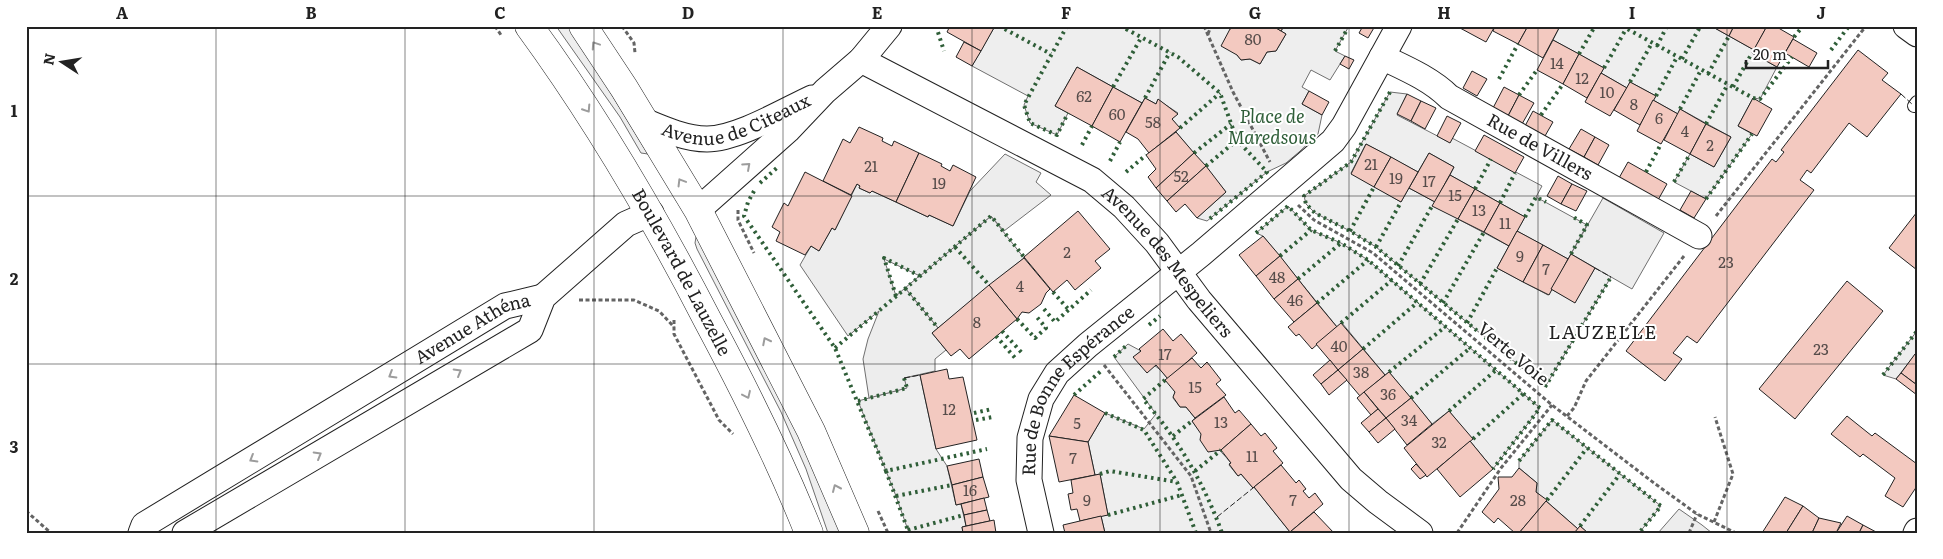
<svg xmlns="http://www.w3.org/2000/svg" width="1943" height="559" viewBox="0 0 1943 559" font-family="Literata,serif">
	<rect width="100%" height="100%" fill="#fff"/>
	<!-- green -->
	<g fill="#eee" stroke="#6f6f6f">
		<polygon points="556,26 570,26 648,154 641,153 620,117"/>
		<polygon points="995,26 1238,26 1237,55 1241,60 1250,59 1260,64 1267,52 1276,51 1286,34 1281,31 1284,26 1349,26 1335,51 1345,56 1330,80 1311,70 1302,87 1309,91 1302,104 1322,115 1318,134 1299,152 1286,163 1267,172 1207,221 1197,218 1226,192 1176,132 1179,128 1172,119 1178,113 1158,100 1156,104 1145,98 1142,103 1077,67 1055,106 1068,113 1057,135 1030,123 1024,105 1028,96 972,66"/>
		<polygon points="1556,26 1711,26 1754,50 1752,53 1777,67 1760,99 1753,98 1738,126 1752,134 1706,199 1674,182 1690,154 1714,167 1731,137 1680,109 1678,114 1653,100 1656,96 1630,82 1627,88 1601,73 1604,68 1553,40 1559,28"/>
		<polygon points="1390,92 1407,94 1397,115 1449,142 1452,138 1542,186 1536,197 1587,225 1568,259 1517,231 1525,217 1450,175 1454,167 1429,153 1418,172 1366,144 1351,173 1401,202 1409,188 1435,202 1458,219 1509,246 1497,268 1548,295 1551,289 1575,302 1595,268 1611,277 1545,387 1376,247 1350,231 1315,213 1306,204 1304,196 1351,162"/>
		<polygon points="1288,206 1311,230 1341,243 1368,260 1540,408 1493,469 1470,441 1472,439 1449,411 1432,424 1389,372 1385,375 1342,323 1337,327 1263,236 1256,233"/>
		<polygon points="991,216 1024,258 938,328 905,288"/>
		<polygon points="700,236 848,533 828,533 806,469 781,412 697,249 695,243 696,237"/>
		<polygon points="1917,331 1917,352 1896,379 1883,375"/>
		<path d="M1128,344L1141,351L1134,357C1159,366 1162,368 1175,392L1173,398L1180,407H1186L1195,418L1192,421C1203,437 1219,448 1231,463L1229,465L1238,476L1241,474L1253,488L1254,487L1290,532L1105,533L1101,516L1108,515L1100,474L1095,475L1088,442L1105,413L1144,429L1156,414L1114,357Z"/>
		<polygon points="920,375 936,449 947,466 956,505 961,504 966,526 962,527 963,533 909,533 896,496 858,401 906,388 904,378"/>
		<polygon points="1552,420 1661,506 1639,533 1588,533 1580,526 1578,529 1536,492 1537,483 1519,468 1519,461"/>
	</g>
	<!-- parking -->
	<g fill="#ededed" stroke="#6f6f6f">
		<polygon points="1005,154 1041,173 1036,182 1051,195 1004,231 991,216 920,276 884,259 896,296 905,288 938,328 932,333 946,350 935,359 935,371 904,378 907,388 869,398 863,359 868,339 879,311 848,336 800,265 811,246 819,251 832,228 835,230 857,184 860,186 859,188 870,193 872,191 928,217 929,215 953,226 970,191"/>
		<polygon points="1603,198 1664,233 1632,289 1571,254"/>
		<polygon points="1679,509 1702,525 1712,533 1658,533"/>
	</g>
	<!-- building -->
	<g fill="#f3c9c0" stroke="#222">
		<polygon points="950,26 995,26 981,51 947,32"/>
		<polygon points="1238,26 1273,26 1286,34 1276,51 1267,52 1260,64 1250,59 1241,60 1237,55 1221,46 1230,29"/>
		<polygon points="1273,26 1284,26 1281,31"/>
		<polygon points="1363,26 1375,26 1368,38 1359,33"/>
		<polygon points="1461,26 1495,26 1486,42 1460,28"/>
		<polygon points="1495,26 1528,26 1518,44 1493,31"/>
		<polygon points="1528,26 1556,26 1559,28 1543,58 1518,44"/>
		<polygon points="1711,26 1734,26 1729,36"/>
		<polygon points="1734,26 1767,26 1754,50 1729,36"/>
		<polygon points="1767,26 1775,26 1794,37 1777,67 1752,53"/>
		<polygon points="1793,39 1817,53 1809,67 1785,53"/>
		<polygon points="1553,40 1579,54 1563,84 1537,70"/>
		<polygon points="964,42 981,51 972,66 956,57"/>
		<polygon points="1858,50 1888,73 1882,80 1901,94 1867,137 1849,123 1811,173 1807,170 1800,180 1814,190 1697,343 1687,336 1673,353 1682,359 1665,381 1626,351 1772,159 1776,162 1784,152 1781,150"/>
		<polygon points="1579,54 1604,68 1587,98 1563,84"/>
		<polygon points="1345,56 1354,60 1349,69 1340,64"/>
		<polygon points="1077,67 1113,87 1092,126 1055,106"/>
		<polygon points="1472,71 1487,79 1477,96 1463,88"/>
		<polygon points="1601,73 1627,88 1610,116 1585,102"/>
		<polygon points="1630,82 1656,96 1640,125 1614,110"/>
		<polygon points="1113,87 1142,103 1120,142 1092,126"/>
		<polygon points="1504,87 1519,95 1508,116 1493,108"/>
		<polygon points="1309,91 1329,102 1322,115 1302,104"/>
		<polygon points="1407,94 1421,101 1411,121 1397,114"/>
		<polygon points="1519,95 1534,103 1522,124 1508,116"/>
		<polygon points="1145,98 1156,104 1158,99 1178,114 1172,119 1180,128 1149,153 1138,139 1126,132"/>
		<polygon points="1753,98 1772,109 1757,136 1738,126"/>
		<polygon points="1653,100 1678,114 1661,144 1637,131"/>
		<polygon points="1421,101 1436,108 1425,129 1411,121"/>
		<polygon points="1680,109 1706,124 1690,154 1664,140"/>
		<polygon points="1533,111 1553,122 1545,136 1525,126"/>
		<polygon points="1447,116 1461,123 1450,143 1437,136"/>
		<polygon points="1706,124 1731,137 1714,167 1690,154"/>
		<polygon points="859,127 883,138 882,141 892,146 894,141 919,153 896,202 872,191 870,193 859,188 860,186 857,184 851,195 823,181 843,139 850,143"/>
		<polygon points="1581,129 1595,137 1584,157 1569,149"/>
		<polygon points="1176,132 1194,153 1156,188 1148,177 1156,169 1146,155"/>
		<polygon points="1484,135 1524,157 1515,173 1475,151"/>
		<polygon points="1595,137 1609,145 1598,165 1584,157"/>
		<polygon points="1366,144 1391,157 1374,187 1351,174"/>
		<polygon points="919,153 942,164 941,166 950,171 953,165 976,177 953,226 929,215 928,217 896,202"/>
		<polygon points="1194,153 1206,166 1167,201 1156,188"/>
		<polygon points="1429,153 1454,167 1435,202 1409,188"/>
		<polygon points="1391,157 1418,172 1401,202 1374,187"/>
		<polygon points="1628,162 1667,184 1658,200 1619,178"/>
		<polygon points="1206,166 1226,192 1197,218 1185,204 1176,212 1167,201"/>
		<polygon points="805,172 852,196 835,230 832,228 819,251 811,246 805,255 776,241 780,232 772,227 784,203 788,206"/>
		<polygon points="1450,175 1475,189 1458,219 1432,206"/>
		<polygon points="1558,176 1572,184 1561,204 1547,196"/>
		<polygon points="1572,184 1587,191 1576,211 1561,204"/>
		<polygon points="1475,189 1500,203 1484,232 1458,219"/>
		<polygon points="1691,191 1706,199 1694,218 1680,210"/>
		<polygon points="1500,203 1525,217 1509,246 1484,232"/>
		<polygon points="1078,211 1110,249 1095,261 1101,268 1075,290 1067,280 1053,292 1024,257"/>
		<polygon points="1917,212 1917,270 1889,248"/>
		<polygon points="1517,231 1543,245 1523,282 1497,268"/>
		<polygon points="1263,236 1280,256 1256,276 1239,255"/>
		<polygon points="1543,245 1568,259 1549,295 1523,282"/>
		<polygon points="1571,254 1595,268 1575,303 1551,289"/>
		<polygon points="1280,256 1298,279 1274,299 1256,276"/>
		<polygon points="1024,258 1050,289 1046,293 1041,304 1029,313 1022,312 1017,319 989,285"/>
		<polygon points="1298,279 1317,303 1294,322 1274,299"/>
		<polygon points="1847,281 1883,311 1795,419 1759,389"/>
		<polygon points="989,285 1017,319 969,359 960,349 951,356 932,333"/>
		<polygon points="1317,303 1337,327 1312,349 1299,334 1296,336 1288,327"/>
		<polygon points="1341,323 1363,349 1338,370 1316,344"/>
		<polygon points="1163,329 1173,341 1181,334 1197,353 1168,379 1156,365 1147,373 1133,357 1141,351 1139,349"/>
		<polygon points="1363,349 1385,375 1360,396 1338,370"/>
		<polygon points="1915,354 1917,355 1917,385 1901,373"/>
		<polygon points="1192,358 1201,368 1207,362 1221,380 1216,384 1226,395 1195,418 1186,407 1180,407 1173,397 1175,392 1165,380"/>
		<polygon points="1330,360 1338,370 1321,384 1313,375"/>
		<polygon points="947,369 949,379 963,377 977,440 936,449 920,375"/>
		<polygon points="1338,370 1347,380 1329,395 1321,384"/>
		<polygon points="1389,372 1411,398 1386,418 1364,392"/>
		<polygon points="1901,373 1917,385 1917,395 1896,379"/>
		<polygon points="1364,392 1378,409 1371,415 1357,398"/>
		<polygon points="1074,395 1105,413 1088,442 1049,436"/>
		<polygon points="1224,397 1235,413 1239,410 1251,424 1221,450 1208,452 1200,440 1201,434 1192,421"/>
		<polygon points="1411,398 1432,424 1407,445 1386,418"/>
		<polygon points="1378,409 1386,418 1369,432 1361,423"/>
		<polygon points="1449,411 1473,439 1427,477 1404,448"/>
		<polygon points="1847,416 1872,436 1875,433 1917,464 1917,486 1903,507 1885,496 1895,478 1863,454 1860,457 1831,434"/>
		<polygon points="1386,418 1395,429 1378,443 1369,432"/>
		<polygon points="1251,424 1261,436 1265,433 1277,448 1273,451 1283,463 1253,488 1241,474 1238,476 1229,464 1231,463 1221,450"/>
		<polygon points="1049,436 1088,442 1095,475 1059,482"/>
		<polygon points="1470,441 1493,469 1460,497 1437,469"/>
		<polygon points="979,459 983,477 952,485 947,466"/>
		<polygon points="1416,464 1426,475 1420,479 1411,469"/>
		<polygon points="1281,465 1296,483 1299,480 1306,489 1303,491 1309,498 1315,493 1323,504 1290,532 1254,487"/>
		<polygon points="1519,468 1537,483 1536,492 1547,500 1519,533 1515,533 1498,518 1494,523 1482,512 1499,489 1498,477 1512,477"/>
		<polygon points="1100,474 1108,515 1080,521 1077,509 1071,510 1068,494 1073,493 1071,480"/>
		<polygon points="983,477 989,497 956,505 952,485"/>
		<polygon points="1785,497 1803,506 1786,533 1762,533"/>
		<polygon points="984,498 987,510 964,515 961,504"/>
		<polygon points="1546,501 1578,529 1574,533 1519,533"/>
		<polygon points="1803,506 1819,518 1812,533 1786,533"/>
		<polygon points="987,510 990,521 966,526 964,515"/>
		<polygon points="1314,512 1334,533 1288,533 1290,532"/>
		<polygon points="1101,516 1105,533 1065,533 1063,525"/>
		<polygon points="1847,516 1863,525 1859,533 1836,533"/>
		<polygon points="1819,518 1841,523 1836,533 1812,533"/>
		<polygon points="994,520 996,533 963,533 962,527"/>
		<polygon points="1863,525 1878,533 1859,533"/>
		<polygon points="1580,526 1588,533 1574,533"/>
	</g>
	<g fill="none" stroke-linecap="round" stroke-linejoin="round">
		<defs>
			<polyline id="lane" points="1914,106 1917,102"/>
			<g id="street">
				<polyline points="1906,26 1917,34"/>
				<path id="s1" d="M1382,57C1405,68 1431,79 1449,97L1699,236"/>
				<path id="s2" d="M861,60L1092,180L1124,207L1157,243L1199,300L1351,479L1378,502L1420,533"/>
				<path id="s3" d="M644,121C663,129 686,139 707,139C737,139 784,111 812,98"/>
				<polyline points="698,210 788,130 825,91 861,60 889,26"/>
				<path id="s4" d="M141,533L144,525L505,306L543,297"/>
				<polyline points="185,533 530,330 543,297 626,224 651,213"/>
				<path id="s5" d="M1041,533L1029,480L1030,438L1041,399L1057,373L1088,345L1201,254L1333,141L1344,126L1399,26"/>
				<polyline points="1916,533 1917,531"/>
			</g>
			<g id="secondary">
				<path id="s6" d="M529,26C597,119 655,218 708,321C745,390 780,460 809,533"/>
				<polyline points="583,26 624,88 698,210 811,431 855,533"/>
			</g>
		</defs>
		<!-- lane casing -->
		<use href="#lane" stroke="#222" stroke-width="14"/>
		<!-- street casing -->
		<use href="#street" stroke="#222" stroke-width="27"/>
		<!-- secondary casing -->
		<use href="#secondary" stroke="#222" stroke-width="29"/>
		<!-- path -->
		<g stroke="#646464" stroke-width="3" stroke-dasharray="4 2.5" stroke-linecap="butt">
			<polyline points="495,26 501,35"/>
			<polyline points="622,26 634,43 635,53"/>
			<polyline points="1204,26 1233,92 1270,162"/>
			<polyline points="1208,34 1211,26"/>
			<polyline points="1298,205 1314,220 1373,253 1552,405 1654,483 1697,514 1736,533"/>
			<polyline points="738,210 738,220 754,253"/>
			<polyline points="1716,216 1866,26"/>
			<polyline points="579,300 634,300 659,311 674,327"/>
			<polyline points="674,320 674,334 719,420 733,434"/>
			<polyline points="1104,365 1191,476 1211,533"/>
			<polyline points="1567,416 1574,408 1586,381 1684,256"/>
			<polyline points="26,511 51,533"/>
			<polyline points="878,511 888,533"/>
			<polyline points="1714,522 1733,474 1715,417"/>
			<polyline points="1457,533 1501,468 1552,405"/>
			<polyline points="1689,533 1697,514"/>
		</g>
		<!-- lane -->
		<use href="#lane" stroke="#fff" stroke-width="12"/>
		<!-- street -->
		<use href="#street" stroke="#fff" stroke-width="25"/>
		<!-- secondary -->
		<use href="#secondary" stroke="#fff" stroke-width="28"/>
		<!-- hedge -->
		<g stroke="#2f5e38" stroke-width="4" stroke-dasharray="2.5 4" stroke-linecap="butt">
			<polyline points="936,26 944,51"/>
			<polyline points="999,26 1051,54"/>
			<polyline points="1067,26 1024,105 1030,123 1057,135 1068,113"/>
			<polyline points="1120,26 1126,29 1128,26"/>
			<polyline points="1622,26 1753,98 1760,99 1792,57"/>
			<polyline points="1126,29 1178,57 1220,93 1237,140 1267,172 1207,221"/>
			<polyline points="1794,37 1803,26"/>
			<polyline points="1657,46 1667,26"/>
			<polyline points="1831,50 1849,26"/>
			<polyline points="1335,51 1349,26"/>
			<polyline points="1579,54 1595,26"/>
			<polyline points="1682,59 1700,27"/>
			<polyline points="1604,68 1626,29"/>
			<polyline points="1708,74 1729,36"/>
			<polyline points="1499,79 1518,44"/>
			<polyline points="1630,82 1652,43"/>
			<polyline points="1113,87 1141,38"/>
			<polyline points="1733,87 1752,53"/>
			<polyline points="1390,92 1351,162 1304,196 1306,204 1315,213 1350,231 1376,247 1545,387 1611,277"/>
			<polyline points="1519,95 1537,70"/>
			<polyline points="1656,96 1677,57"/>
			<polyline points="1145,98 1170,52"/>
			<polyline points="1680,109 1701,70"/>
			<polyline points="1541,115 1563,84"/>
			<polyline points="1706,124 1728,84"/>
			<polyline points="1180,128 1220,93"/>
			<polyline points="1082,145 1092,126"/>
			<polyline points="1194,153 1231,124"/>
			<polyline points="1110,161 1120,142"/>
			<polyline points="1206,166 1237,140"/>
			<polyline points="1126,172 1146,155"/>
			<polyline points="1646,172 1661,144"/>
			<polyline points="1674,182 1690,154"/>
			<polyline points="760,183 779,166"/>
			<polyline points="1475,189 1491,159"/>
			<polyline points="754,191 748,202 744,216 835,348 886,471 987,449"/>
			<polyline points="1706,199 1752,134"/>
			<polyline points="1500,203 1515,173"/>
			<polyline points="1525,217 1536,197 1546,202"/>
			<polyline points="1350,231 1374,187"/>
			<polyline points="1256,233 1288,206 1311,230 1341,243 1368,260 1540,408 1493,469"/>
			<polyline points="955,247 989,285"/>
			<polyline points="1376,247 1401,202"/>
			<polyline points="1571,254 1587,225 1573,217"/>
			<polyline points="1280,256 1311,230"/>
			<polyline points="1398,266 1432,206"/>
			<polyline points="1298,279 1341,243"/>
			<polyline points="1420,284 1458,219"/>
			<polyline points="905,288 938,328"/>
			<polyline points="1053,292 1069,310"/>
			<polyline points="896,296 884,258 920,276"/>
			<polyline points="1317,303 1368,260"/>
			<polyline points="1443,303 1484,232"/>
			<polyline points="1044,309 1055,322 1091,290"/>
			<polyline points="1017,319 1035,338 1046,328 1036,316"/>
			<polyline points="1341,323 1392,280"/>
			<polyline points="1467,323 1497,268"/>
			<polyline points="1149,325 1160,316"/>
			<polyline points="1002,331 1022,353"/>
			<polyline points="996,336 1016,359"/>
			<polyline points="835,348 991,216 1024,257"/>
			<polyline points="1363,349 1418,302"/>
			<polyline points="1114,357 1128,344"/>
			<polyline points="1389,372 1445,327"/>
			<polyline points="1883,375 1917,331"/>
			<path d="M1165,380L1143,399C1178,439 1204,483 1222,533"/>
			<polyline points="1074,395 1101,371"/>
			<polyline points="1411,398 1470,348"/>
			<polyline points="858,401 907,388 904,378"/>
			<polyline points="1449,411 1496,370"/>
			<polyline points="974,413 992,409"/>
			<polyline points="1105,413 1144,430 1177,482 1196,533"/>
			<polyline points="976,420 993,417"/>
			<polyline points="1173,436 1192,421"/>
			<polyline points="1473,439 1523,394"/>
			<polyline points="1519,461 1552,420 1661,506 1639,533"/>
			<polyline points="886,471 909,533"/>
			<polyline points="1195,471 1221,450"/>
			<polyline points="1100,474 1110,471 1177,482"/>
			<polyline points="896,496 952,485"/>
			<polyline points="1547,500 1587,448"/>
			<polyline points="1108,515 1182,495"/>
			<polyline points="1580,526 1620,474"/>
			<polyline points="908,530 964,515"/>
		</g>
		<!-- fence -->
		<g stroke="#222" stroke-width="1" stroke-dasharray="6 2.5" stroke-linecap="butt">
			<polyline points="1901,94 1913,105"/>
			<polyline points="1595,268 1611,277"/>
			<polyline points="904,378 920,375"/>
			<polyline points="1217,517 1253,488"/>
		</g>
	</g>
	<!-- one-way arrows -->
	<defs><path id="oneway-chevron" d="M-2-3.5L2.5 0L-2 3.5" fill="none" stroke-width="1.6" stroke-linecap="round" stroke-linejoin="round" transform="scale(1.25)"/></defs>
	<g stroke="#9c9c9c">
		<use href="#oneway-chevron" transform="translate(595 45) rotate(-124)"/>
		<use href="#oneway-chevron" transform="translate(587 109) rotate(57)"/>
		<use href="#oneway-chevron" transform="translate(747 166) rotate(-42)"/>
		<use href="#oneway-chevron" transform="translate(681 182) rotate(-121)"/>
		<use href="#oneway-chevron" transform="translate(766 341) rotate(-117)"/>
		<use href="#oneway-chevron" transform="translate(458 372) rotate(-30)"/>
		<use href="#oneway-chevron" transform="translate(392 375) rotate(149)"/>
		<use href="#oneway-chevron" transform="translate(747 395) rotate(65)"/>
		<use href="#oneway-chevron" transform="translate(318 455) rotate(-30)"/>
		<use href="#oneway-chevron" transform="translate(253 459) rotate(149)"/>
		<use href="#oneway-chevron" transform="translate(836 488) rotate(-114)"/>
	</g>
	<!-- grid -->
	<path fill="none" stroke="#222" stroke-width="1" stroke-opacity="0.55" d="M216,26V533M405,26V533M594,26V533M783,26V533M972,26V533M1160,26V533M1349,26V533M1538,26V533M1727,26V533M26,196H1917M26,364H1917"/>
	<g text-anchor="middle" stroke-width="4" stroke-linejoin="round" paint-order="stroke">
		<!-- number labels -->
		<g font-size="15" fill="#564c4a">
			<text x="1253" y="45">80</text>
			<text x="1557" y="69">14</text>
			<text x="1582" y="84">12</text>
			<text x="1607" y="98">10</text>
			<text x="1084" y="102">62</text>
			<text x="1634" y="110">8</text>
			<text x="1117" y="120">60</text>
			<text x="1659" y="124">6</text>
			<text x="1153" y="128">58</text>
			<text x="1685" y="137">4</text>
			<text x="1710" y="151">2</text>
			<text x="1371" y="170">21</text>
			<text x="871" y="172">21</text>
			<text x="1181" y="182">52</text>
			<text x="1396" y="184">19</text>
			<text x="1429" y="187">17</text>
			<text x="939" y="189">19</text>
			<text x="1455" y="201">15</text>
			<text x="1479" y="216">13</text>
			<text x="1505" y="229">11</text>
			<text x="1067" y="258">2</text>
			<text x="1520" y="262">9</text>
			<text x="1726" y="268">23</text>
			<text x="1546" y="275">7</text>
			<text x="1277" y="283">48</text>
			<text x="1020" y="292">4</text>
			<text x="1295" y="306">46</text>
			<text x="977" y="328">8</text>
			<text x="1339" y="352">40</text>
			<text x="1821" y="355">23</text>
			<text x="1165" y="360">17</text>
			<text x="1361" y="378">38</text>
			<text x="1195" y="393">15</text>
			<text x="1388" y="400">36</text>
			<text x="949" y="415">12</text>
			<text x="1409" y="426">34</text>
			<text x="1221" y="428">13</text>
			<text x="1077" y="429">5</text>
			<text x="1439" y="448">32</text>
			<text x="1252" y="462">11</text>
			<text x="1073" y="464">7</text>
			<text x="970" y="496">16</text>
			<text x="1087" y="506">9</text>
			<text x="1293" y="506">7</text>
			<text x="1518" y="506">28</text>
		</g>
		<!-- street labels -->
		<g font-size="18" fill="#222" stroke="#fff">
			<text dy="6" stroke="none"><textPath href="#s3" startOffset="98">Avenue de Citeaux</textPath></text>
			<text dy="6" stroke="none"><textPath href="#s1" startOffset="182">Rue de Villers</textPath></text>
			<text dy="6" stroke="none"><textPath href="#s2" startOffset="372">Avenue des Mespeliers</textPath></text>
			<text dy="6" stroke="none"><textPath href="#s6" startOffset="290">Boulevard de Lauzelle</textPath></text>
			<text dy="6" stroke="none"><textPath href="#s4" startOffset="392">Avenue Athéna</textPath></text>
			<text transform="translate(1513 354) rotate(40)" y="6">Verte Voie</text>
			<text dy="6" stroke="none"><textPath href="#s5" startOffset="162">Rue de Bonne Espérance</textPath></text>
		</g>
		<!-- park labels -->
		<g font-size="18" font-style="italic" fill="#2f5e38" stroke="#fff">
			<text x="1272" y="123">Place de<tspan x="1272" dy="21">Maredsous</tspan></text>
		</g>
		<!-- neighbourhood labels -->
		<g font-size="19" letter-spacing="1" fill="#222" stroke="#fff">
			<text x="1603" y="339">LAUZELLE</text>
		</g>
	</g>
	<!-- border -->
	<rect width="1943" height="559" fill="none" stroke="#ffffff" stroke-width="55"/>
	<!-- north arrow -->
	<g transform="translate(62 62) rotate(282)" stroke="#ffffff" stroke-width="4" paint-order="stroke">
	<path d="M0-4L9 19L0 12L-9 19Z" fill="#222222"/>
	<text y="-8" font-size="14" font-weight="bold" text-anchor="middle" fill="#222222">N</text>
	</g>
	<!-- scale -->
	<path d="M1746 60v8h82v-8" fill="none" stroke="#222222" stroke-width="2.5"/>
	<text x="1753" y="60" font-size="15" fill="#222222" stroke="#ffffff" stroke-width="4" paint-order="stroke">20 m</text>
	<rect x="28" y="28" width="1888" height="504" fill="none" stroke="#222" stroke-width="2"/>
	<g font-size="16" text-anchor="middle" font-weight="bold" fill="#222">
		<text x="122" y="19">A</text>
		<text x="311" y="19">B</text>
		<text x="500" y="19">C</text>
		<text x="688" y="19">D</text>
		<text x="877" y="19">E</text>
		<text x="1066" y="19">F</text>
		<text x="1255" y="19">G</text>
		<text x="1444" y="19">H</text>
		<text x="1632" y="19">I</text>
		<text x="1821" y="19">J</text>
		<text x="14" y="117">1</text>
		<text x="14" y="285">2</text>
		<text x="14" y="453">3</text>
	</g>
</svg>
